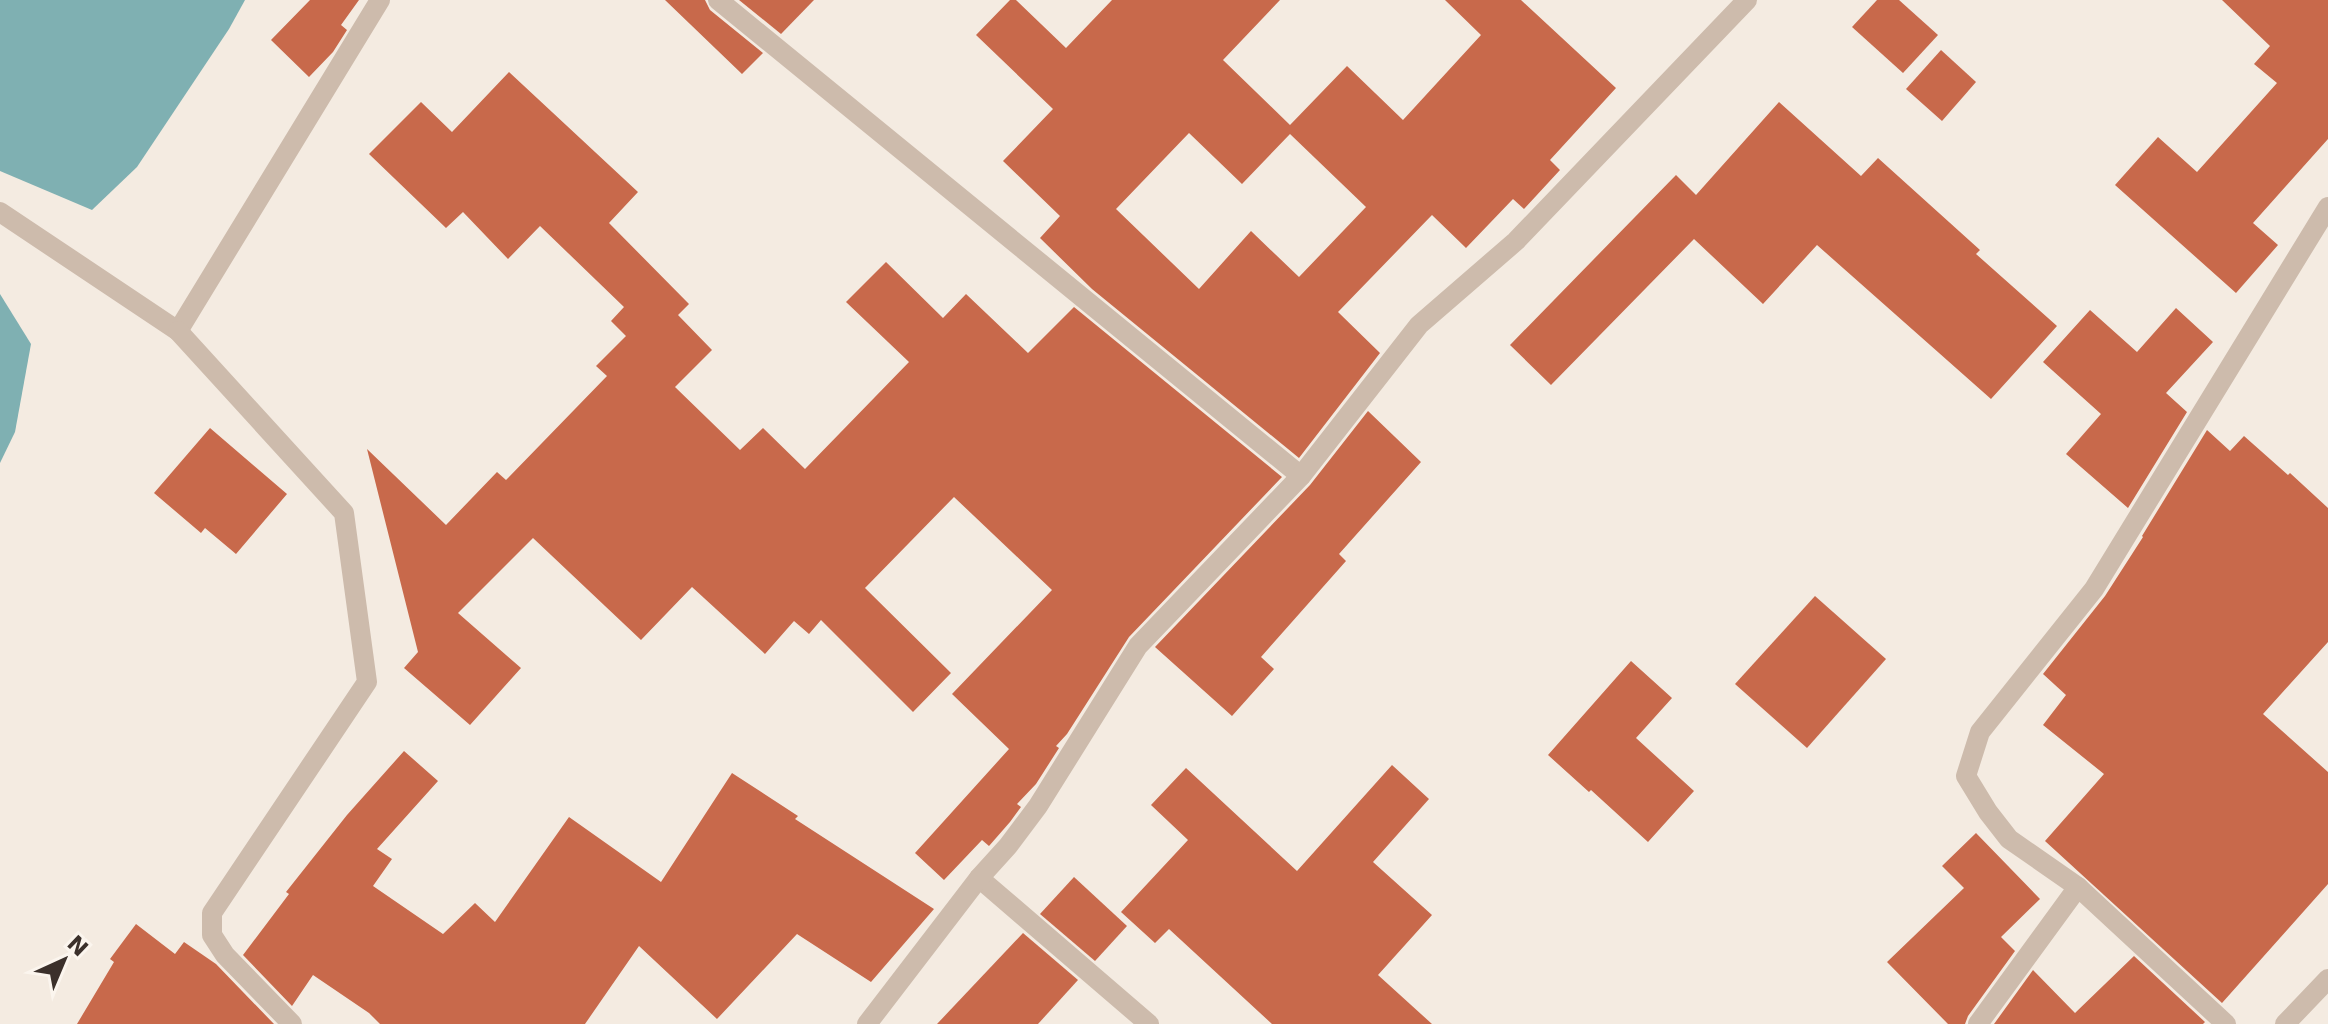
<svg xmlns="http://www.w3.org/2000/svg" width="2328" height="1024" viewBox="0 0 2328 1024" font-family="'DejaVu Sans',sans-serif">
	<rect width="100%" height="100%" fill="#f4ebe1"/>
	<!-- water -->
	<g fill="#7fb0b2">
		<polygon points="0,0 245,0 229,29 137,167 92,210 0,171"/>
		<polygon points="0,294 31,344 15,432 0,463"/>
	</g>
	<!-- building -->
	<g fill="#c8694b" fill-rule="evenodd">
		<polygon points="310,0 359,0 341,25 347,30 333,52 309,77 271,40"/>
		<polygon points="665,0 705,0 710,10 763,53 742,74"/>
		<polygon points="739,0 814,0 781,34"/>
		<path d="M1010,0H1016L1066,48L1112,0H1280L1223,60L1290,125L1347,66L1403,120L1481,35L1445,0H1521L1616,88L1550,160L1560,170L1524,209L1513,199L1466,248L1432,215L1338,312L1380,353L1299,458L1092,289L1040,238L1060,216L1003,161L1053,109L976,35ZM1189,133L1242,184L1290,134L1366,207L1299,277L1251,231L1199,289L1116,209Z"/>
		<polygon points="1877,0 1899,0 1938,35 1903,73 1852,27"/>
		<polygon points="2222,0 2328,0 2328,139 2253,223 2278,245 2236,293 2115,185 2158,137 2197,172 2277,83 2254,64 2270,46"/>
		<polygon points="1941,50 1976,82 1942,121 1906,89"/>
		<polygon points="509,72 638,192 609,223 689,304 678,315 712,350 675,387 740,450 763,428 805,469 909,362 846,302 886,262 943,318 966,294 1028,353 1074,307 1282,477 1129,637 1067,734 1056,746 1059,748 1036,784 1017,804 1021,807 1010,822 989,846 982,840 944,880 915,853 1009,749 952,694 1052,590 954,497 865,588 951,673 913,712 821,620 809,634 794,621 765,654 692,587 641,640 533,538 458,613 521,668 470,725 404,668 418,652 367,449 446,525 497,472 506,480 607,376 596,366 626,336 611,321 624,307 540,226 508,259 463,212 446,228 369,154 421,102 452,132"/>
		<polygon points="1779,102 1861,176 1878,158 1980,250 1976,254 2057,326 1991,399 1817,245 1763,304 1694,239 1551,385 1510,345 1676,175 1696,195"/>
		<polygon points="2176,308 2213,342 2166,393 2187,412 2128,508 2066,454 2101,414 2043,362 2090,310 2137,352"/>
		<polygon points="1368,411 1421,462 1339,554 1346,561 1261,657 1274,669 1232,716 1155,647 1310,485"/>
		<polygon points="210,428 287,494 236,554 205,528 201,533 154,493"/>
		<polygon points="2207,430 2230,451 2244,436 2288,475 2290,473 2328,508 2328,642 2263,714 2328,772 2328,884 2222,1003 2045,841 2104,774 2043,725 2066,695 2043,674 2105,596 2143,537 2142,536"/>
		<polygon points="1815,596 1886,659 1807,748 1735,684"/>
		<polygon points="1631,661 1672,698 1636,738 1694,791 1648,842 1591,790 1589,792 1548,755"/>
		<polygon points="404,751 438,781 377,849 392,859 373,886 443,934 475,903 495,922 569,817 661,882 732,773 798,816 795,819 934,909 871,982 797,934 717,1019 639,946 585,1024 380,1024 369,1013 313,975 292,1006 243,955 289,894 286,892 347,815"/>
		<polygon points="1392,765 1429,799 1373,862 1432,915 1378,975 1432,1024 1272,1024 1169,929 1155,943 1121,912 1188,840 1151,805 1186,768 1297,871"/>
		<polygon points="1976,833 2040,899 2001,937 2015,951 1968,1016 1965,1024 1948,1024 1887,962 1964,888 1942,866"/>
		<polygon points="1074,877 1127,926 1095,961 1040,914"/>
		<polygon points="136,924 175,954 184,942 216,964 274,1024 77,1024 114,962 110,959"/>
		<polygon points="1023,933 1078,980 1038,1024 937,1024"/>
		<polygon points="2134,956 2205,1022 2203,1024 1994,1024 2033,970 2075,1013"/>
	</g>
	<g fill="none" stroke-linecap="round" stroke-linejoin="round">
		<!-- street -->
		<g stroke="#cdbbac" stroke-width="20">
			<polyline points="718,0 1301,476"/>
			<polyline points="0,212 178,331 380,0"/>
			<polyline points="178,331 344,513 367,682 212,913 212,935 225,955 292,1024"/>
			<polyline points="979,878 1149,1024"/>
			<polyline points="2078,887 2009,839 1988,812 1966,776 1980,732 2094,589 2328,207"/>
			<polyline points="867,1024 979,878 1008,846 1038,806 1138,646 1301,476 1419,325 1516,241 1747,0"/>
			<polyline points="1978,1024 2078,887 2226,1024"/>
			<polyline points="2285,1024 2328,979"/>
		</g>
	</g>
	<!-- north arrow -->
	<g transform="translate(64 960) rotate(44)" stroke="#fbf5ee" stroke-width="6" paint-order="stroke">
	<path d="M0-6L14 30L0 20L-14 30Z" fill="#3b302b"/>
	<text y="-12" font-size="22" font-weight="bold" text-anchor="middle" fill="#3b302b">N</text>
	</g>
</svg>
